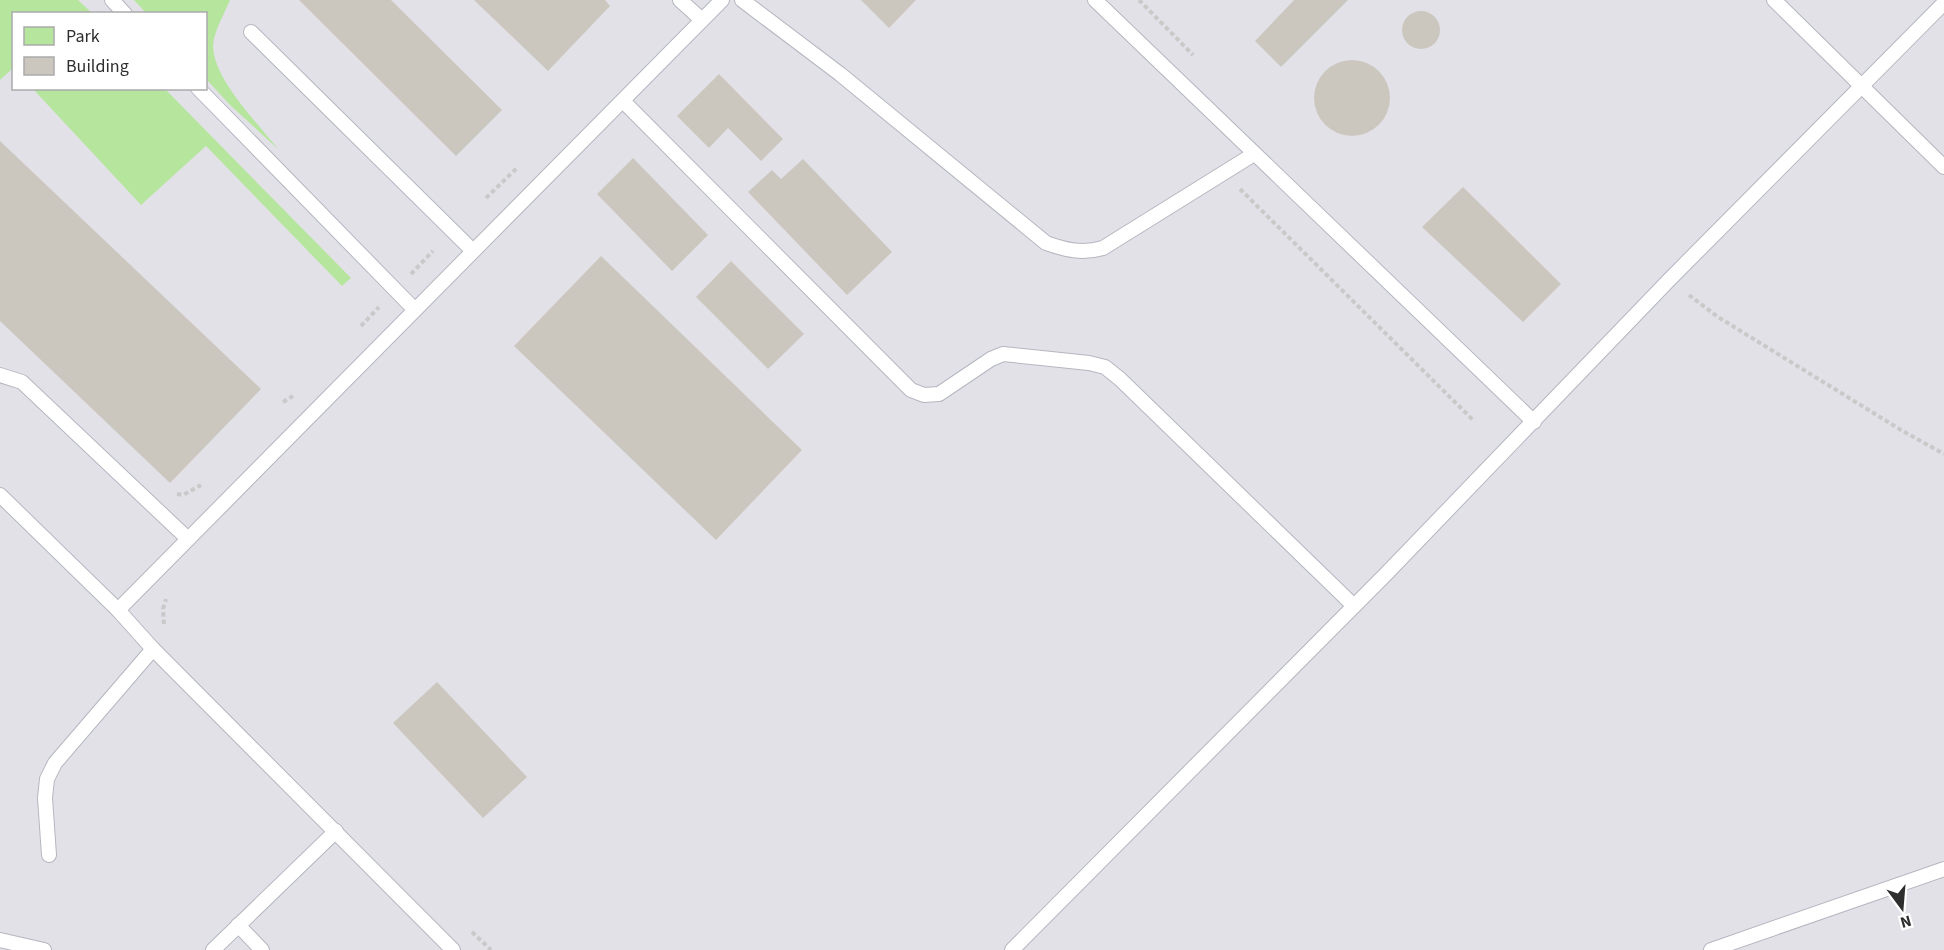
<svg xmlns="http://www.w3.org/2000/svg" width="1944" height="950" viewBox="0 0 1944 950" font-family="'Source Sans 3',sans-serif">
	<rect width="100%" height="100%" fill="#efe9e1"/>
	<!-- industrial -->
	<path fill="#e3e1e8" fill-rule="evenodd" d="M0,0H1944V950H0ZM14,14H206V88H14Z"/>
	<!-- green -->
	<g fill="#b6e59e">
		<polygon points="0,0 78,0 92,13 14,14 13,68 0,80"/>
		<path d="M134,0H230C225,12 217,26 214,39C206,72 258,123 278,149L230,105L206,79V14L146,13Z"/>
		<polygon points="33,89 165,89 351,278 342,286 206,146 141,205"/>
	</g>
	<!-- building -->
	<g fill="#cbc7bf">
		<polygon points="299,0 391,0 502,110 456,156"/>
		<polygon points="474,0 605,0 610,6 548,71"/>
		<polygon points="861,0 916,0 889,28"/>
		<polygon points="1294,0 1348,0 1281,67 1255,41"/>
		<circle cx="1421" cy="30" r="19"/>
		<circle cx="1352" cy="98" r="38"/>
		<polygon points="719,74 783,139 761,161 728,128 709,148 677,116"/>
		<polygon points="0,141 261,389 170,483 0,321"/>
		<polygon points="633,158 708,235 672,271 597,194"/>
		<polygon points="803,159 892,252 847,295 748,192 772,170 781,179"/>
		<polygon points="1463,187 1561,284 1523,322 1422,227"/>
		<polygon points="601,256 802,450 716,540 514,346"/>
		<polygon points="731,261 804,334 768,369 696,297"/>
		<polygon points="437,682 527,777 483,818 393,723"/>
	</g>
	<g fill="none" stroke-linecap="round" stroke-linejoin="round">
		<defs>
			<g id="lane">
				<polyline points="112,0 125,14"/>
				<polyline points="680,0 702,20"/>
				<path d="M742,0L840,74L1046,243C1066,250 1082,254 1103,248L1254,154"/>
				<polyline points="1095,0 1534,422"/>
				<polyline points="1774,0 1944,167"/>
				<polyline points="251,32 473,251"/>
				<polyline points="198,88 415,310"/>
				<polyline points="623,101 911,390 924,395 939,394 991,359 1003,354 1089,363 1105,367 1120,379 1354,606"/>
				<polyline points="0,375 22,382 188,539"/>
				<polyline points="0,495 118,610 153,649 453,950"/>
				<polyline points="118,610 722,0"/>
				<polyline points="49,855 45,798 47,779 55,763 153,649"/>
				<polyline points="238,925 262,950"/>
				<polyline points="0,940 44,950"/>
				<polyline points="213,950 336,831"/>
				<polyline points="1012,950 1386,574 1669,280 1944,3"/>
				<polyline points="1711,950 1944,869"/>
			</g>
		</defs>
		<!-- lane casing -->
		<use href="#lane" stroke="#b4b7c1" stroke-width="16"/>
		<!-- path -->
		<g stroke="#c9c9c9" stroke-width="4" stroke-dasharray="4.5 3" stroke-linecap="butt">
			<polyline points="1139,0 1193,55"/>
			<polyline points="1240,189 1474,421"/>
			<polyline points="486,198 518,167"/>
			<polyline points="411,274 433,251"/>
			<polyline points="1689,295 1718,317 1901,430 1944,454"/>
			<polyline points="361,326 379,307"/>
			<polyline points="283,402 293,396"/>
			<polyline points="177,494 183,495 201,485"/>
			<polyline points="164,624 163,609 166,599"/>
			<polyline points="472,932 491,950"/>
		</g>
		<!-- lane -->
		<use href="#lane" stroke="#fff" stroke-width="14"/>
	</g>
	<!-- legend -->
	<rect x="12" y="12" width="195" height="78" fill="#ffffff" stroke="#ababab" stroke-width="1.5"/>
	<rect x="24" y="27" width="30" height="18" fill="#b6e59e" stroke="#ababab" stroke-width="1.5"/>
	<text x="66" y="42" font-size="18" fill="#2e2e2e">Park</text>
	<rect x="24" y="57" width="30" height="18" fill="#cbc7bf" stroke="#ababab" stroke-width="1.5"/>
	<text x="66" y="72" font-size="18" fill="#2e2e2e">Building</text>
	<!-- north arrow -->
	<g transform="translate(1902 908) rotate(164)" stroke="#ffffff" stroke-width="4.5" paint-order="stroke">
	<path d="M0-4.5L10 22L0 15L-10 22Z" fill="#2e2e2e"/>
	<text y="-9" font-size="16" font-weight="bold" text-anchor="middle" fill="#2e2e2e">N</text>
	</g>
</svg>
